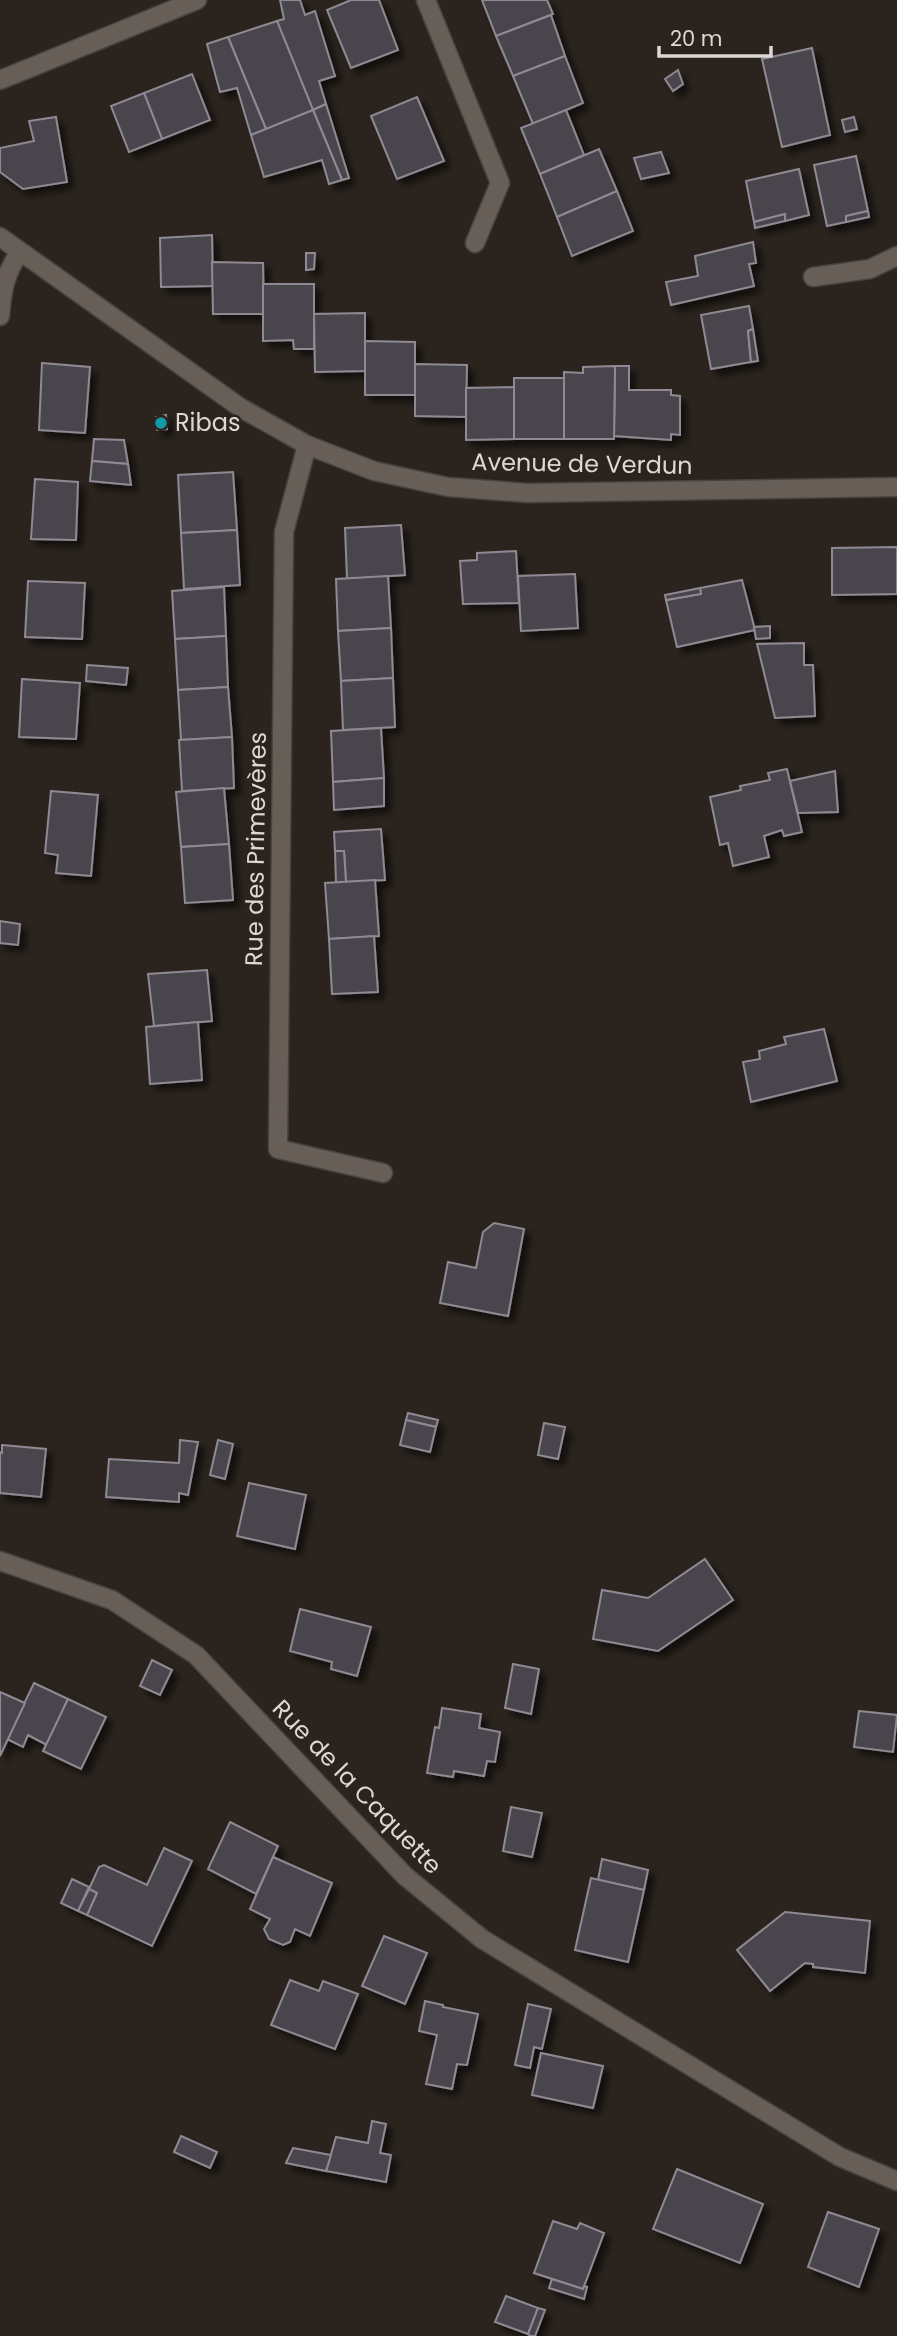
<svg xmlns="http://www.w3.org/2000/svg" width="897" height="2336" viewBox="0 0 897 2336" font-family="Poppins,sans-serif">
	<defs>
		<filter id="shadow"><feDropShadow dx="6" dy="6" stdDeviation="3.5" flood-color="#0009"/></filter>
	</defs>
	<rect width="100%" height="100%" fill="#2b241e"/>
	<!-- building -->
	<g fill="#4a454d" stroke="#8e8992" stroke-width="2" filter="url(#shadow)">
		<polygon points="280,0 300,0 305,15 315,11 335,76 319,81 326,104 313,110 277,21 284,19"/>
		<polygon points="351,0 379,0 398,50 351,68 327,10"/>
		<polygon points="482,0 547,0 553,14 496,36"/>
		<polygon points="551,15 565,56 513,76 496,36"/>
		<polygon points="277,21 313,110 266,129 228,37"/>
		<polygon points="228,37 266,129 251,135 237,88 220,92 207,44"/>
		<polygon points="812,48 830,135 782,147 762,59"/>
		<polygon points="565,56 583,103 533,124 513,76"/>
		<polygon points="678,70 683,84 673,91 665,79"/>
		<polygon points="192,74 210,120 162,139 144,93"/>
		<polygon points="144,93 162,139 129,152 111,106"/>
		<polygon points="417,97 444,161 397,179 371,116"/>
		<polygon points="326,104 349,178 342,180 313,110"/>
		<polygon points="313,110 342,180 329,184 322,160 264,177 251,135"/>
		<polygon points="566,110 584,155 540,174 521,128"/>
		<polygon points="56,117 67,182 23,189 0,172 0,148 34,141 29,121"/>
		<polygon points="854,117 857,129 845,132 842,120"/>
		<polygon points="599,149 617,191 557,217 540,174"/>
		<polygon points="661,152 669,173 641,179 634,158"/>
		<polygon points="856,156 868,211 846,216 846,222 827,226 814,165"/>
		<polygon points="799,169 809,215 785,221 785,214 754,222 746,181"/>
		<polygon points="617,191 633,231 572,256 557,217"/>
		<polygon points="868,211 869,217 846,222 846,216"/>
		<polygon points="785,214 785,221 755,228 754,222"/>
		<polygon points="212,235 213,286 161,287 160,238"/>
		<polygon points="753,242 756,263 749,264 754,286 671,305 666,282 698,276 695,256"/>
		<polygon points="306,253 315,253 314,269 306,270"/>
		<polygon points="212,262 263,263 264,314 213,314"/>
		<polygon points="263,284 314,284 314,349 294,349 293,340 263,341"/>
		<polygon points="749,306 753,329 748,331 751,362 711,369 701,315"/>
		<polygon points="365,313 365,371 315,372 314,314"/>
		<polygon points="753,329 758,361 751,362 748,331"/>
		<polygon points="365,341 415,342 415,395 365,395"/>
		<polygon points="42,363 90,367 85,433 39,430"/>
		<polygon points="415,364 467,365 466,417 415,416"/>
		<polygon points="615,366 629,366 629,390 671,390 671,395 680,396 680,435 671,434 671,440 614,436"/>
		<polygon points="615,366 614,439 564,439 564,372 583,373 583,367"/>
		<rect x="514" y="378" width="50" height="61"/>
		<polygon points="514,387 514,439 466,440 466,388"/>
		<polygon points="166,415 167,429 157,430 156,417"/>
		<polygon points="94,439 124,440 128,464 92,461"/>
		<polygon points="92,461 128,464 131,485 90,481"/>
		<polygon points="233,472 237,530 181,533 178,475"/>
		<polygon points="35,479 78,482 76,540 31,539"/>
		<polygon points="401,525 405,575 347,579 345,528"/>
		<polygon points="237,530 240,585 184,589 181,533"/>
		<polygon points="897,547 897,594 832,595 832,548"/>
		<polygon points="516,551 519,603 463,604 460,561 477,560 477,553"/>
		<polygon points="575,574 578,628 521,631 518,576"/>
		<polygon points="388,576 391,628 338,631 336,579"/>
		<polygon points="742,580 755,630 677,647 666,600 701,594 700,588"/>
		<polygon points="28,581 85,583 82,639 25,637"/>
		<polygon points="224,587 226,636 175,639 172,591"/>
		<polygon points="700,588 701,594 666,600 665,595"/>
		<polygon points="770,626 770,638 756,639 754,627"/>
		<polygon points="391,628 393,678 341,681 338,631"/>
		<polygon points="226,636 228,687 178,690 175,639"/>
		<polygon points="804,643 804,665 813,665 815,716 775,718 757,644"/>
		<polygon points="87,665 128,668 126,685 86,681"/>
		<polygon points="393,678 395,727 343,730 341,681"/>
		<polygon points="22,679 80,683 76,739 19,737"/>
		<polygon points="228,687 232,737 181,740 178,690"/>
		<polygon points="381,728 384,778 333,782 331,731"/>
		<polygon points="232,737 234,788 182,791 179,740"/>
		<polygon points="787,769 802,832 784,836 782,830 764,836 769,857 733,866 728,843 720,845 710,797 741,790 740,786 770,780 768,773"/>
		<polygon points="835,771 838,812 798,813 790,781"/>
		<polygon points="384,778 384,806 334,810 333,782"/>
		<polygon points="224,788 229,844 181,847 176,792"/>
		<polygon points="51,791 98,795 91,876 56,873 58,855 45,853"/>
		<polygon points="381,829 385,880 346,882 344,851 335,851 334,832"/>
		<polygon points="229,844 233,900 185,903 181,847"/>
		<polygon points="335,851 344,851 346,882 336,883"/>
		<polygon points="375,880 379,936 329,939 325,883"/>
		<polygon points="0,921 20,924 18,945 0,943"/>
		<polygon points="374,936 378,992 332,994 329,939"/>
		<polygon points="207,970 212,1021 154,1026 148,974"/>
		<polygon points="198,1022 202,1080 150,1084 146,1027"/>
		<polygon points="824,1029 837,1081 751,1102 743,1062 760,1059 759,1051 786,1044 784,1037"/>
		<polygon points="494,1223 524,1229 508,1316 440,1303 448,1262 476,1268 483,1232"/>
		<polygon points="408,1413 438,1420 436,1427 406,1420"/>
		<polygon points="406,1420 436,1427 430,1452 400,1445"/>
		<polygon points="544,1423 565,1427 558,1459 538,1455"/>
		<polygon points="180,1440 198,1442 188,1495 179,1493 179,1502 106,1497 109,1459 179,1463"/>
		<polygon points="218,1440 233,1444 225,1479 210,1475"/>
		<polygon points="2,1445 46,1449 41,1497 0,1493 0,1452 2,1453"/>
		<polygon points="249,1483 306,1495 295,1549 237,1536"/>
		<polygon points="705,1559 733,1600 658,1651 593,1639 602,1590 648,1598"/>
		<polygon points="300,1609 371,1627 357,1676 331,1669 332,1662 290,1651"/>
		<polygon points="152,1660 172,1670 160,1695 140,1686"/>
		<polygon points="513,1664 539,1669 531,1714 505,1708"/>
		<polygon points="34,1683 68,1699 47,1745 28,1735 23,1747 7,1739"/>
		<polygon points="0,1692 25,1703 0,1756"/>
		<polygon points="68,1699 106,1717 81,1769 43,1751"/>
		<polygon points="442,1708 481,1714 479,1728 500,1732 495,1762 487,1761 484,1776 454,1771 453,1777 427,1773 435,1727 439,1728"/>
		<polygon points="859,1711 897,1715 893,1752 854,1747"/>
		<polygon points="511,1807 542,1813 532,1857 503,1851"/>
		<polygon points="230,1822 278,1846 256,1894 208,1869"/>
		<polygon points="164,1848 192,1861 152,1946 87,1915 97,1893 89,1889 99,1867 104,1865 147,1885"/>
		<polygon points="273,1857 332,1883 310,1936 295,1929 290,1942 283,1945 269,1939 264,1929 270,1919 250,1909"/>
		<polygon points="602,1859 648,1870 644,1890 598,1880"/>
		<polygon points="591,1878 644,1890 628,1962 575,1950"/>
		<polygon points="72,1879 89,1887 78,1911 61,1903"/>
		<polygon points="89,1889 97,1893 87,1915 78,1911"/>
		<polygon points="785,1912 870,1921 865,1973 813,1967 813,1964 805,1963 770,1991 737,1950"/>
		<polygon points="384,1936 427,1953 405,2004 362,1986"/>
		<polygon points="290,1980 319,1991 323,1981 358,1994 335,2049 271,2025"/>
		<polygon points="425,2001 443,2005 443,2007 478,2014 467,2065 457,2064 452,2089 426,2084 437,2035 419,2031"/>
		<polygon points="528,2004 551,2009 542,2049 534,2047 530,2068 515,2065"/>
		<polygon points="541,2053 603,2066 593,2108 532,2095"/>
		<polygon points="372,2121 386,2124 380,2153 391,2155 386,2182 326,2171 336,2137 368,2143"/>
		<polygon points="181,2136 217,2152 210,2168 174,2152"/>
		<polygon points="293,2148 331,2155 326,2171 286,2163"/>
		<polygon points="677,2169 763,2204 740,2263 653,2229"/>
		<polygon points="828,2212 879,2229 859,2287 808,2267"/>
		<polygon points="553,2221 577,2229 580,2223 604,2233 583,2289 534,2273"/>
		<polygon points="552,2279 583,2289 584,2286 587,2287 584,2299 549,2288"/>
		<polygon points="506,2296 538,2308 528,2334 495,2322"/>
		<polygon points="538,2308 545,2310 535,2336 531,2336 528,2334"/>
	</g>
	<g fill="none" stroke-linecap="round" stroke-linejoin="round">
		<defs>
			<g id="minor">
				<polyline points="426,0 500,183 475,243"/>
				<polyline points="0,237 241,408 307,445 374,471 448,487 528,493 897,487"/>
				<polyline points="813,277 870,269 897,256"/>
				<path d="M0,316C2,291 5,273 20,252"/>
				<polyline points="307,445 284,532 278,1149 383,1173"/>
				<polyline points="0,1561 112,1600 196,1655 405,1876 482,1939 840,2157 897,2181"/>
			</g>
			<polyline id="secondary" points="0,80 197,0"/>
		</defs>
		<!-- minor casing -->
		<use href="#minor" stroke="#48423d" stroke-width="21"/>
		<!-- secondary casing -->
		<use href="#secondary" stroke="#48423d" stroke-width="21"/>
		<!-- minor -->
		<use href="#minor" stroke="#665e57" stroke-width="18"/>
		<!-- secondary -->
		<use href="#secondary" stroke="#665e57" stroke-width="18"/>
	</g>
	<!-- markers -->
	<circle fill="#0f9aa8" stroke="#2b241e" stroke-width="2.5" cx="161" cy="423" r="7"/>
	<g text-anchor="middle" stroke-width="5" stroke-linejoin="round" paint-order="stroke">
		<!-- poi labels -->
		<g font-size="24" fill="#ddd8d4" stroke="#2b241e" text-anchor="start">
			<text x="175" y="431">Ribas</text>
		</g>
		<!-- street labels -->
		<g font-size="24" fill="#ddd8d4" stroke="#2b241e">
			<text transform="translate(582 464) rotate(1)" y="8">Avenue de Verdun</text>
			<text transform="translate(256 849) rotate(-89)" y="8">Rue des Primevères</text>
			<text transform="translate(357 1787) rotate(46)" y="8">Rue de la Caquette</text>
		</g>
	</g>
	<!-- scale -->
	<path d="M659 46v10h112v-10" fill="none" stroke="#ddd8d4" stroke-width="3.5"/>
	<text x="670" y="46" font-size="21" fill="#ddd8d4" stroke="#2b241e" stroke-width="5" paint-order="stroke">20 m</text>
</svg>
